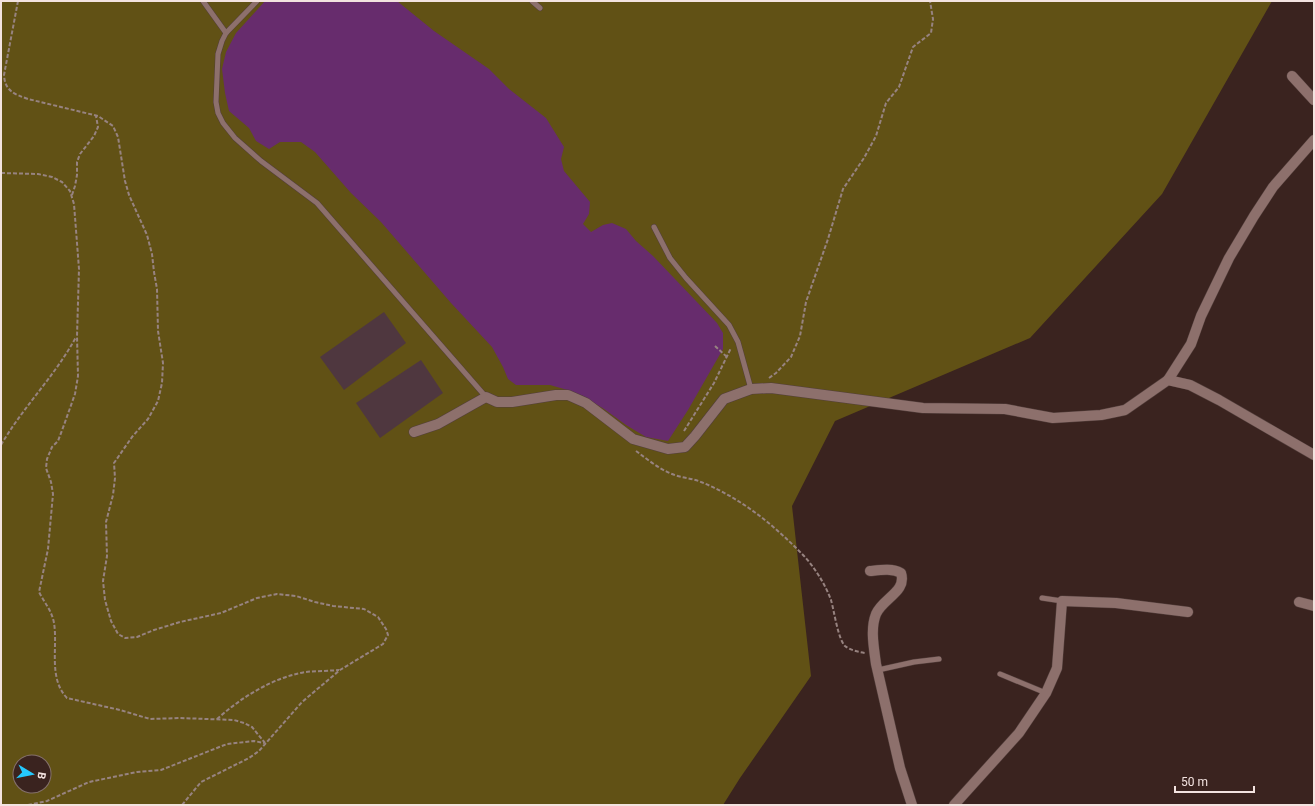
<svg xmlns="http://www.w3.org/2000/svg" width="1315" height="806" viewBox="0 0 1315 806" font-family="Roboto,sans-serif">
	<rect width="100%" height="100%" fill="#3a231f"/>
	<!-- green -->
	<path fill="#615115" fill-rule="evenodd" d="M1,1H1272L1162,194L1030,338L835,421L792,506L811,676L740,778L723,805H1ZM20,762H44V786H20Z"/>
	<!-- water -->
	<polygon fill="#672c6d" points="265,1 397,1 434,31 489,69 509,89 546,118 564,147 561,159 564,171 590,202 589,214 583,224 591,232 603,225 612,223 626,229 636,241 653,256 717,323 723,333 723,349 688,410 668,441 646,437 626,425 604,409 583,396 564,389 550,385 516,385 508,379 503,367 492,347 451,303 381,222 351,193 315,152 301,142 280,142 269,149 256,141 249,128 229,111 225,93 222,69 226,52 236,33"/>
	<!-- building -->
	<g fill="#4f373f">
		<polygon points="384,312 406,343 344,390 320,357"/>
		<polygon points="421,360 443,393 380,438 356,403"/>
	</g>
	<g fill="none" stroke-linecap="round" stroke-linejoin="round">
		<defs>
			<g id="lane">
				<polyline points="203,1 226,33"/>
				<polyline points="257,1 226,33 222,41 218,54 216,102 218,113 223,123 235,138 261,161 317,203 486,397"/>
				<polyline points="532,1 540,8"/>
				<polyline points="654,227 670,258 686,278 729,325 738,342 751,389"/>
				<polyline points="1042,598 1062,601"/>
				<polyline points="878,670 914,662 939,659"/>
				<polyline points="1000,674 1046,693"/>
			</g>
			<g id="street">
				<polyline points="1292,76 1314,100"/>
				<polyline points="1168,380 1191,344 1201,316 1229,258 1254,216 1273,187 1314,140"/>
				<polyline points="414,432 438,424 486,397 497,402 512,402 556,395 568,395 586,403 633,439 668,449 685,447 695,436 724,399 751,389 771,388 923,408 1005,409 1053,418 1101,415 1125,410 1168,380 1190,385 1219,400 1314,455"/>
				<path d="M870,571C880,570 892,568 901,573C907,592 883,598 876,614C870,629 874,648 876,664L900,768L912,805"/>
				<polyline points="1299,602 1314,606"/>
				<polyline points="954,805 1019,733 1046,693 1057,668 1062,601 1116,603 1188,612"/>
			</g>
		</defs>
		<!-- lane casing -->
		<use href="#lane" stroke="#533f3c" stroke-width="6"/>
		<!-- street casing -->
		<use href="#street" stroke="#533f3c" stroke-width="11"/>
		<!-- path -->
		<g stroke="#978380" stroke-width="2" stroke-dasharray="4 2" stroke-linecap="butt">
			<path d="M18,1L4,75C5,91 14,94 28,99L98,116L113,126L118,137L125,181L129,195L147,235L152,254L154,272L157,289L158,331L163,363L162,383L158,401L148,419L132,437L114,463L115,478L113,495L106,522L107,556L103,581L105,600L111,621L118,634L125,638L137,637L154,630L180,622L221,613L257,598L277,594L296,596L315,602L333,606L364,609L378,617L386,629L388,635L383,644L340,670L302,702L259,751L249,758L201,782L182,805"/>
			<path d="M1,173L38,174L52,177L62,182L70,191L74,204L79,269L77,336L78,376L75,394L64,425L58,441L52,447L47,459L46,468L51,482L53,494L48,549L39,592C44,602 52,611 54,623C58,647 48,678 67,698L120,710L150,719L180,718L234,720L244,723L252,727L265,743"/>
			<polyline points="72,195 75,186 77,175 77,162 80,154 94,136 98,127 96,116"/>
			<polyline points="715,346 728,358"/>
			<polyline points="769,378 776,373 791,357 800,336 806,302 828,239 843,189 864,158 876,136 886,103 899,87 913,47 931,33 933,19 930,1"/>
			<polyline points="684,431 714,383 731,348"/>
			<path d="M1,445C23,407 55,376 76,337"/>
			<path d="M636,451C647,459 659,469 672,474C681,478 692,478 701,482C741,498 774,525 804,556C815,568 825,584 831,600C834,610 838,639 845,646C850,650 858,652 865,653"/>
			<path d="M217,719C242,697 272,678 305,672C316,671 328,671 339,670"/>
			<polyline points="28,805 47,801 89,782 137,772 161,770 227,744 254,741 264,743"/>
		</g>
		<!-- lane -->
		<use href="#lane" stroke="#8d706c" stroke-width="5"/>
		<!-- street -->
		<use href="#street" stroke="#8d706c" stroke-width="10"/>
	</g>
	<!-- border -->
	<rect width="1315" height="806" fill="none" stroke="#f3e3e0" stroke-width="4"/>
	<!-- north arrow -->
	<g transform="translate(32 774) rotate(100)"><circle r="19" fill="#3a231f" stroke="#84706c"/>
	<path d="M0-3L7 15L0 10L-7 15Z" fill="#25c9fe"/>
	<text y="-6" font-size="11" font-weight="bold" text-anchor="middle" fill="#f3e3e0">B</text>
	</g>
	<!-- scale -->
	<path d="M1175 786v6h79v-6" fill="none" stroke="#f3e3e0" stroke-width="2"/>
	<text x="1181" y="786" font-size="12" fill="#f3e3e0" stroke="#3a231f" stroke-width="3" paint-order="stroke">50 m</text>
</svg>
